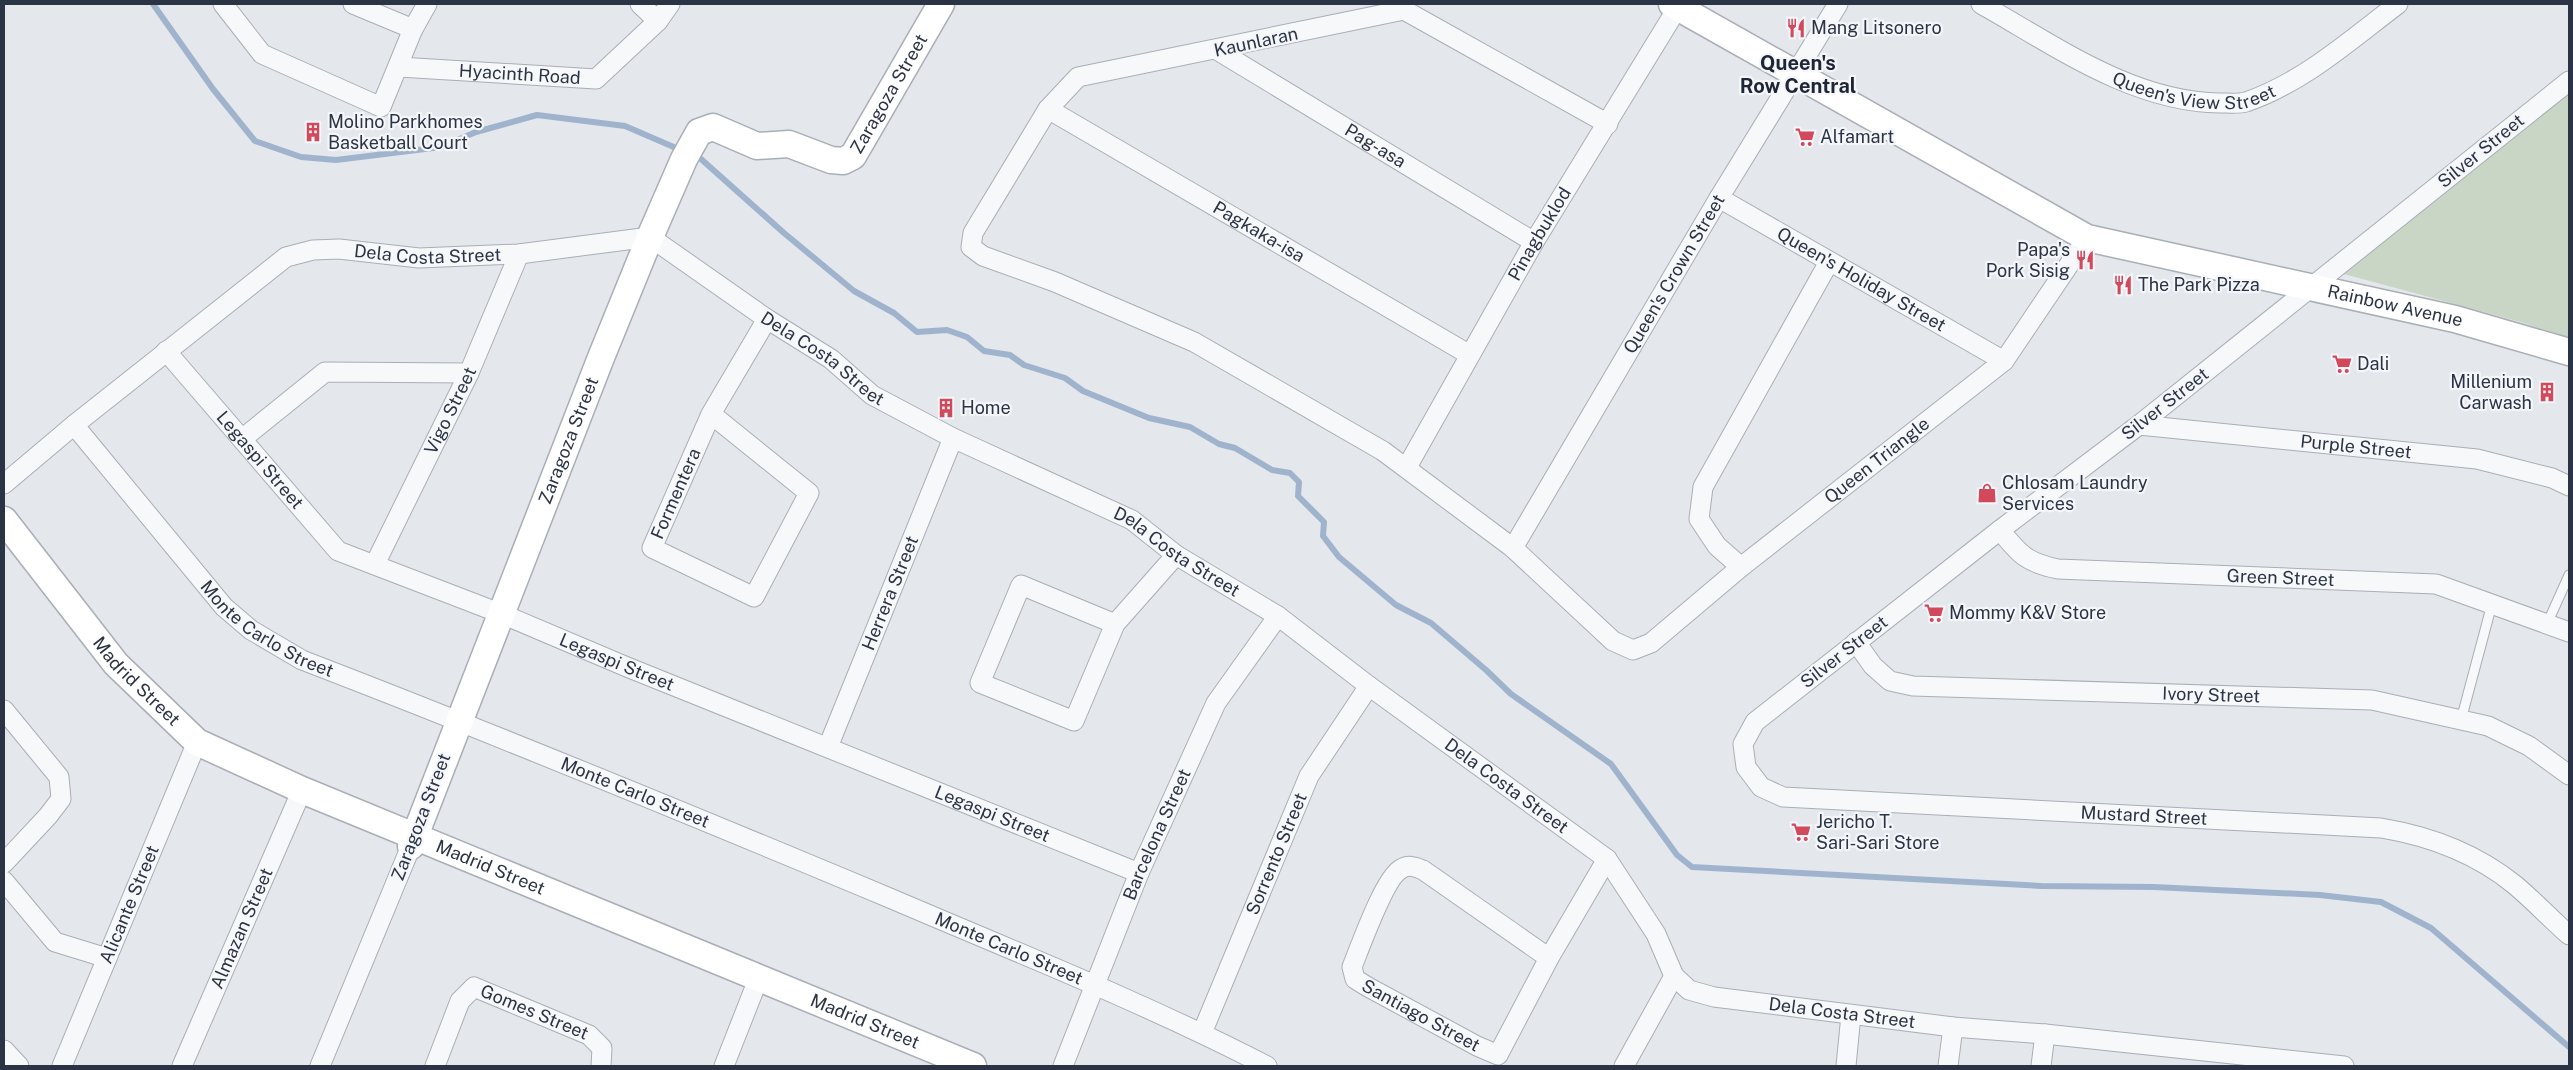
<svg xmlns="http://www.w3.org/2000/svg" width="2573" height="1070" viewBox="0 0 2573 1070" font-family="'Public Sans',sans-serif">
	<rect width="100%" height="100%" fill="#e4e7ec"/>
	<!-- green -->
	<polygon fill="#c9d6c5" points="2569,93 2569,338 2521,322 2344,274"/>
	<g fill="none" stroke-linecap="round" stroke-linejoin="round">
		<!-- stream -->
		<g stroke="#9fb4cc" stroke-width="6">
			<polyline points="153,4 213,89 255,141 301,157 336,160 441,147 476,132 537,115 625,126 683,151"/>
			<polyline points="692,155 701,159 784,233 854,291 894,313 917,332 947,330 967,337 984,351 1010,355 1024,365 1065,378 1083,391 1149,418 1190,427 1219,444 1235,448 1272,470 1290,473 1299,482 1298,496 1324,522 1323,536 1339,557 1396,605 1431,623 1486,670 1511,694 1611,764 1677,855 1692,867 2041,886 2154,887 2320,895 2381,902 2431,928 2569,1047"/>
		</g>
		<defs>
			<g id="lane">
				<polyline points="2547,624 2569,575"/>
				<polyline points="2461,720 2492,604"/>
			</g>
			<g id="street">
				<polyline points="223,4 262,54 381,107 413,29 427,4"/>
				<polyline points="353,4 413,29"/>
				<polyline points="640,4 658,21"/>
				<path id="s1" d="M1981,4C2054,45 2132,102 2220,103C2228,103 2239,104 2246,102C2304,82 2350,40 2398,4"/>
				<path id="s2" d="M1217,50L1534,242"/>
				<path id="s3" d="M399,67L596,79L658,21L670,4"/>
				<path id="s4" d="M2569,81L2139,425L2000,530L1755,722L1743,744L1746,767L1761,787L1783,797L2381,828C2429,836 2477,854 2515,885C2534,901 2551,919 2569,935"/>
				<path id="s5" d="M1048,109L1470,355"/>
				<path id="s6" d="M1608,124L1404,10L1078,77L1048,109L973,233L971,247L983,256L1055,282L1194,342L1383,451L1513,548L1613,641L1633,650L1651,643L1741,567L2004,361L2087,238"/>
				<path id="s7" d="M1719,198L2004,361"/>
				<path id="s8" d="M166,351L338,551L502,614L627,667L1139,873"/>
				<path id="s9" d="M711,414L809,493L754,597L652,548L711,414L767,319"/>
				<path id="s10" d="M74,425L224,607L251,630L302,660C500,736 696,817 892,899C1018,953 1145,1003 1267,1066"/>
				<path id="s11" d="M2139,425L2477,459L2552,478L2569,486"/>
				<polyline points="242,439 325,372 469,373"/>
				<path id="s12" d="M1407,467L1534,242L1678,7"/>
				<path id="s13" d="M4,484L74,425L286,257L313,250L339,249L419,258L519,254L650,237L767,319L831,359L872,395L953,438L1132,520L1176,555L1278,616L1369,686L1607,859L1656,934L1674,976L1689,990L1714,997L1953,1027L2045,1034L2344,1066"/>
				<path id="s14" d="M2000,530C2019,554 2027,563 2058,569L2436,584L2569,632"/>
				<path id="s15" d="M1513,548L1719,198L1838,4"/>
				<path id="s16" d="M375,564L469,373L519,254"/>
				<polyline points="1741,567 1717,546 1699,519 1703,487 1829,262"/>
				<polyline points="1115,624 1021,585 980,683 1074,721 1115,624 1176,555"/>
				<path id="s17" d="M1856,642L1873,666L1890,681L1913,686L2372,700L2488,726L2529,746L2569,775"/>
				<polyline points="4,710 59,777 61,799 48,816 4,863"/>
				<path id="s18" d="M828,747L953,438"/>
				<polyline points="4,881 55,942 107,958"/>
				<path id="s19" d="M1549,958L1423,870C1415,867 1409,864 1401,869C1385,877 1360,947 1352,967L1355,979L1368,987L1477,1046L1498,1055L1549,958L1607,859"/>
				<path id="s20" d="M1202,1033L1309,776L1369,686"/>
				<polyline points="4,1050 19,1066"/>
				<path id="s21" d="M62,1066L197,742"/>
				<path id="s22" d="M182,1066L302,790"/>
				<polyline points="320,1066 411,846"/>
				<path id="s23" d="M435,1066L460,1001L474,987L589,1035L602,1048L601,1066"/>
				<polyline points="724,1066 759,977"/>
				<path id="s24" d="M1063,1066L1139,873L1216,703L1278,616"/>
				<polyline points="1624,1066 1674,976"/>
				<polyline points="1846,1066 1851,1015"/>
				<polyline points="1948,1066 1953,1027"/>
				<polyline points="2041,1066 2045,1034"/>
			</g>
			<g id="secondary">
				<path id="s25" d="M1672,4L2087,238L2455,319L2569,352"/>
				<path id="s26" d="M4,520L116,664L197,742L302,790L973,1066"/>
				<path id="s27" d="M411,846L600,360L650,237L684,159L699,132L713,127L757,146L789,144L831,160L843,161L853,156L941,4"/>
			</g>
		</defs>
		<!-- lane casing -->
		<use href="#lane" stroke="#a9aeb7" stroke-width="11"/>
		<!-- street casing -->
		<use href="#street" stroke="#a9aeb7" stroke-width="21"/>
		<!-- secondary casing -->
		<use href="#secondary" stroke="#a9aeb7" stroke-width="29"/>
		<!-- lane -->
		<use href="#lane" stroke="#f7f8fa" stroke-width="9"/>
		<!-- street -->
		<use href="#street" stroke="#f7f8fa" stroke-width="19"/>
		<!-- secondary -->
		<use href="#secondary" stroke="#fff" stroke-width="26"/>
	</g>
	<!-- icons -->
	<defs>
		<symbol id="restaurant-bare" viewBox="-9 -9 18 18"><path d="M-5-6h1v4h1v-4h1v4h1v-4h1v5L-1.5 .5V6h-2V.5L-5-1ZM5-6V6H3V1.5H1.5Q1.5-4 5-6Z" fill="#d1495b" stroke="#f4f6f9" stroke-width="2.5" paint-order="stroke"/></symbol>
		<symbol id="building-bare" viewBox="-9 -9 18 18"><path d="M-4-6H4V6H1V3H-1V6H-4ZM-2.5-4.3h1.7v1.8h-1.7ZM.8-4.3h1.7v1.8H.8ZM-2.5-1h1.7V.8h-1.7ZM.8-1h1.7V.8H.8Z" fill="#d1495b" stroke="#f4f6f9" stroke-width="2.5" paint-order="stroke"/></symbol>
		<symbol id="supermarket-bare" viewBox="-9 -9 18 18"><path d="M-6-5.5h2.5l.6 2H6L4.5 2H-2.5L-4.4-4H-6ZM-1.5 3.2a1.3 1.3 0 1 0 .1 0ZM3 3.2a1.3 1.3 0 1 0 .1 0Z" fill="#d1495b" stroke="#f4f6f9" stroke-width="2.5" paint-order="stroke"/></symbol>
		<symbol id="shop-bare" viewBox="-9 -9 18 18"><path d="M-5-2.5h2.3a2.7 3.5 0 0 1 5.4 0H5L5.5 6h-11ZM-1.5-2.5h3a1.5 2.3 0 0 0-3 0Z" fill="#d1495b" stroke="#f4f6f9" stroke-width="2.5" paint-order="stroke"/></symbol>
	</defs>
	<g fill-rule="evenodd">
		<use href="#restaurant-bare" x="1782" y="14" width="28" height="28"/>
		<use href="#building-bare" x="299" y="118" width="28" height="28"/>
		<use href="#supermarket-bare" x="1791" y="123" width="28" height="28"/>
		<use href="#restaurant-bare" x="2071" y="246" width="28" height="28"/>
		<use href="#restaurant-bare" x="2109" y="271" width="28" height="28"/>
		<use href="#supermarket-bare" x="2328" y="350" width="28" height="28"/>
		<use href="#building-bare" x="2533" y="378" width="28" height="28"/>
		<use href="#building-bare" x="932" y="394" width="28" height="28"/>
		<use href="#shop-bare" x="1973" y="479" width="28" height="28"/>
		<use href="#supermarket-bare" x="1920" y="599" width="28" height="28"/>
		<use href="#supermarket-bare" x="1787" y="818" width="28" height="28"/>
	</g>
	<g text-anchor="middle" stroke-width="4.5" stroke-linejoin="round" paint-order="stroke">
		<!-- poi labels -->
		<g font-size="18" fill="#2b3445" stroke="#f4f6f9" text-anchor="start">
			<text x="1811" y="34">Mang Litsonero</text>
			<text x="328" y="128">Molino Parkhomes<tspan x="328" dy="21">Basketball Court</tspan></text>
			<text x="1820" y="143">Alfamart</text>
			<text x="2070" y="256" text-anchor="end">Papa's<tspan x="2070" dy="21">Pork Sisig</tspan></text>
			<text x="2138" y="291">The Park Pizza</text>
			<text x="2357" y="370">Dali</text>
			<text x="2532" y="388" text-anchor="end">Millenium<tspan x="2532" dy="21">Carwash</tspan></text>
			<text x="961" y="414">Home</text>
			<text x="2002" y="489">Chlosam Laundry<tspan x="2002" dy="21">Services</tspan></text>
			<text x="1949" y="619">Mommy K&amp;V Store</text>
			<text x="1816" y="828">Jericho T.<tspan x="1816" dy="21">Sari-Sari Store</tspan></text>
		</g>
		<!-- street labels -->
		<g font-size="18" fill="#2b3445" stroke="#f4f6f9">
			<text transform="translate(1256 42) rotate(-12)" y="6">Kaunlaran</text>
			<text dy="6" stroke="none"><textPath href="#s3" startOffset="121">Hyacinth Road</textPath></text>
			<text dy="6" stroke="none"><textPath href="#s1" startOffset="235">Queen's View Street</textPath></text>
			<text dy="6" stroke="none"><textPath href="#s27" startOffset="1005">Zaragoza Street</textPath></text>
			<text dy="6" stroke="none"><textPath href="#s2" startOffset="185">Pag-asa</textPath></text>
			<text transform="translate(2481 151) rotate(-39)" y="6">Silver Street</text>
			<text dy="6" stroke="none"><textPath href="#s5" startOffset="244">Pagkaka-isa</textPath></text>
			<text dy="6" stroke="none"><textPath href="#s12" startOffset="268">Pinagbuklod</textPath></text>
			<text dy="6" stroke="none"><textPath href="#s13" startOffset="505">Dela Costa Street</textPath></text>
			<text dy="6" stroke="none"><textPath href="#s15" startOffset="318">Queen's Crown Street</textPath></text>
			<text dy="6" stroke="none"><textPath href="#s7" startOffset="164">Queen's Holiday Street</textPath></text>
			<text dy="6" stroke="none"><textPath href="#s25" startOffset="792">Rainbow Avenue</textPath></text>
			<text dy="6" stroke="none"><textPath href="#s13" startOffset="940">Dela Costa Street</textPath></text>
			<text transform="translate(2165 404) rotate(-38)" y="6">Silver Street</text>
			<text dy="6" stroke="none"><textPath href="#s16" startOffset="171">Vigo Street</textPath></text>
			<text dy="6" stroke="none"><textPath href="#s27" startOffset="435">Zaragoza Street</textPath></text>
			<text dy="6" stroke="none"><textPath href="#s11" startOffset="218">Purple Street</textPath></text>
			<text dy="6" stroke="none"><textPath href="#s8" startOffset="144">Legaspi Street</textPath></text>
			<text dy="6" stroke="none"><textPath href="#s6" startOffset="1861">Queen Triangle</textPath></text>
			<text dy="6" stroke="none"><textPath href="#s9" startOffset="416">Formentera</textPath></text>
			<text dy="6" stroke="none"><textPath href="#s13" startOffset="1345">Dela Costa Street</textPath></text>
			<text dy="6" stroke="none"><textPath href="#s14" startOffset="295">Green Street</textPath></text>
			<text dy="6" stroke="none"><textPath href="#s18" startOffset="166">Herrera Street</textPath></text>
			<text dy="6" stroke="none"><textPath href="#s10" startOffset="284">Monte Carlo Street</textPath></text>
			<text transform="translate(1844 652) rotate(-38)" y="6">Silver Street</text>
			<text dy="6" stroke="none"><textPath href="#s8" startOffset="564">Legaspi Street</textPath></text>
			<text dy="6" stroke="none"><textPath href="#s26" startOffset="209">Madrid Street</textPath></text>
			<text dy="6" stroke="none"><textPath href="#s17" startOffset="374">Ivory Street</textPath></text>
			<text dy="6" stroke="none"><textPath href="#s13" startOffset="1750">Dela Costa Street</textPath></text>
			<text dy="6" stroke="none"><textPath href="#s10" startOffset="689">Monte Carlo Street</textPath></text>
			<text dy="6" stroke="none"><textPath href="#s8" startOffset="969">Legaspi Street</textPath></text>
			<text dy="6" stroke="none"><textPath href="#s4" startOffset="1495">Mustard Street</textPath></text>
			<text transform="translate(421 817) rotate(-69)" y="6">Zaragoza Street</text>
			<text dy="6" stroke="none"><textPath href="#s24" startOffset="250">Barcelona Street</textPath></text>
			<text dy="6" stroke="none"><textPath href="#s20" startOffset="194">Sorrento Street</textPath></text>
			<text dy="6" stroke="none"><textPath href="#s26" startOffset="614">Madrid Street</textPath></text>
			<text dy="6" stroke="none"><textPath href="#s21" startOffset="175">Alicante Street</textPath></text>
			<text dy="6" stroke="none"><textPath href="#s22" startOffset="150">Almazan Street</textPath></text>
			<text dy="6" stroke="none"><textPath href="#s10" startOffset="1094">Monte Carlo Street</textPath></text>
			<text dy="6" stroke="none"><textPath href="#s13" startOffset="2185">Dela Costa Street</textPath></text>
			<text dy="6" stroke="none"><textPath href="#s23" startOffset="155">Gomes Street</textPath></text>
			<text dy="6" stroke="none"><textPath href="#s19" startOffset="375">Santiago Street</textPath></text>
			<text dy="6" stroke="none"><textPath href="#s26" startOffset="1019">Madrid Street</textPath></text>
		</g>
		<!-- quarter labels -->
		<g font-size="20" font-weight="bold" fill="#1d2536" stroke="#f4f6f9">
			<text x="1798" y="70">Queen's<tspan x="1798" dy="23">Row Central</tspan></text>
		</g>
	</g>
	<!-- border -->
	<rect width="2573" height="1070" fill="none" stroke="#2b3445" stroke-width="10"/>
</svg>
